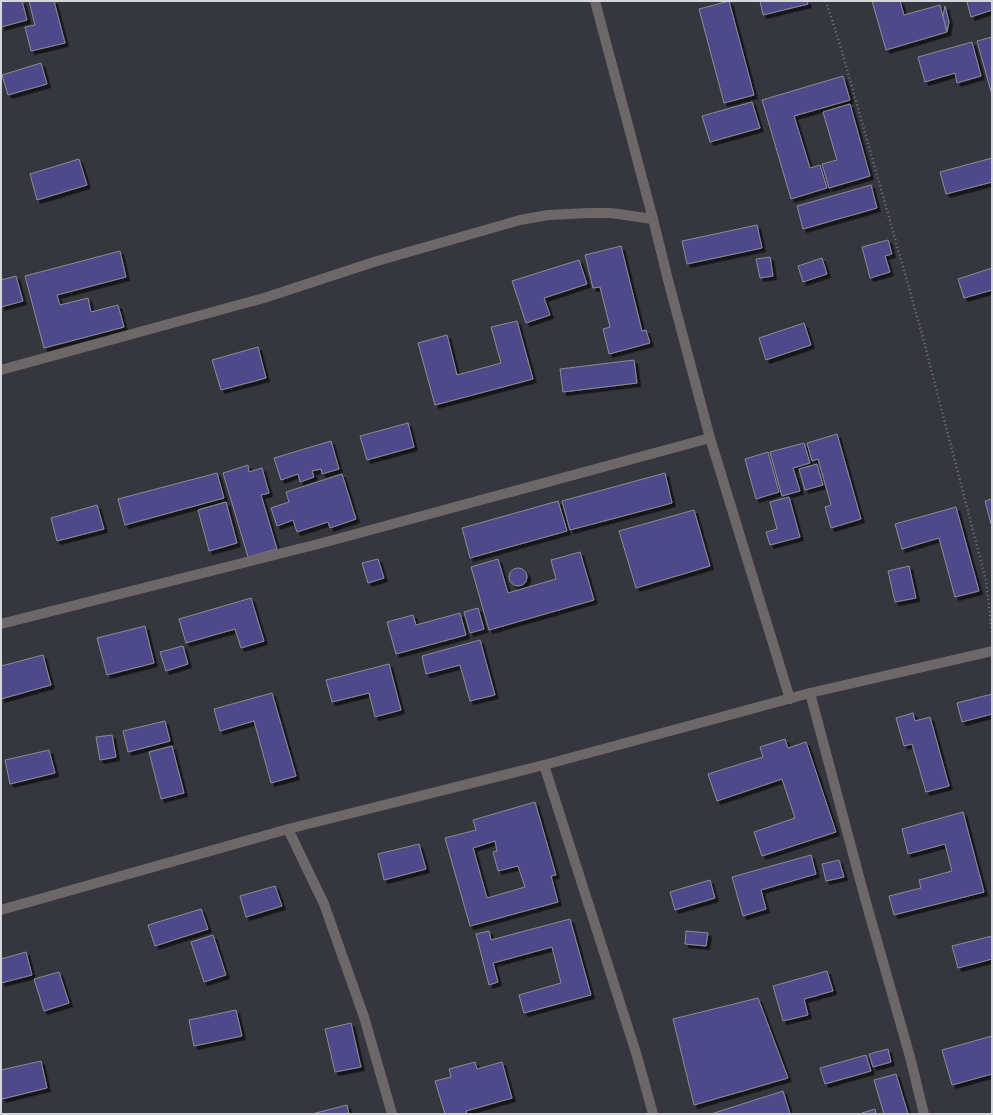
<svg xmlns="http://www.w3.org/2000/svg" width="993" height="1115" viewBox="0 0 993 1115" font-family="'Asap Condensed',sans-serif">
	<defs>
		<filter id="shadow"><feDropShadow dx="3.5" dy="3.5" stdDeviation="0" flood-color="#0009"/></filter>
	</defs>
	<rect width="100%" height="100%" fill="#36363e"/>
	<!-- building -->
	<g fill="#4e488a" stroke="#8c8c96" fill-rule="evenodd" filter="url(#shadow)">
		<polygon points="1,1 22,1 27,20 1,27"/>
		<polygon points="29,1 54,1 65,43 31,51 25,27 35,25"/>
		<polygon points="729,1 754,95 724,103 699,9"/>
		<polygon points="760,1 807,1 808,4 763,15"/>
		<polygon points="872,1 900,1 904,15 940,5 947,32 886,50"/>
		<polygon points="969,1 992,1 992,10 971,17 967,2"/>
		<polygon points="945,6 949,22 947,32 943,16"/>
		<polygon points="992,37 992,95 977,41"/>
		<polygon points="972,42 981,76 957,83 955,73 925,82 918,57"/>
		<polygon points="41,63 47,84 8,95 2,75"/>
		<polygon points="843,76 850,100 794,116 810,168 820,165 827,188 791,199 762,100"/>
		<polygon points="752,102 760,128 710,142 702,116"/>
		<polygon points="850,104 870,176 829,188 822,164 837,160 823,112"/>
		<polygon points="992,158 992,182 946,194 940,172"/>
		<polygon points="79,159 87,185 37,200 30,174"/>
		<polygon points="871,185 877,208 803,229 797,206"/>
		<polygon points="757,225 762,248 687,264 682,241"/>
		<polygon points="888,240 892,254 885,256 890,272 870,278 862,247"/>
		<polygon points="621,246 642,331 646,330 650,343 609,354 603,329 610,327 600,287 593,288 585,255"/>
		<polygon points="120,251 126,277 57,295 60,305 88,298 91,312 118,305 124,327 44,348 25,276"/>
		<polygon points="770,257 773,276 760,278 756,259"/>
		<polygon points="822,258 827,274 803,282 798,266"/>
		<polygon points="579,260 587,284 544,298 550,315 526,323 512,281"/>
		<polygon points="992,268 992,290 964,298 958,279"/>
		<polygon points="16,276 23,301 1,307 1,280"/>
		<polygon points="517,321 533,379 435,405 418,343 447,335 457,375 501,363 491,327"/>
		<polygon points="804,323 811,345 766,360 759,338"/>
		<polygon points="258,347 266,378 221,390 212,360"/>
		<polygon points="634,360 637,383 563,392 560,369"/>
		<polygon points="408,423 414,447 367,460 360,436"/>
		<polygon points="837,434 861,519 831,528 825,507 831,505 818,459 812,461 807,443"/>
		<polygon points="331,441 339,469 322,474 321,469 312,471 314,477 300,482 298,474 281,480 274,458"/>
		<polygon points="804,443 810,463 793,468 800,491 782,496 770,452"/>
		<polygon points="768,452 779,492 756,499 745,459"/>
		<polygon points="817,464 823,485 805,490 799,469"/>
		<polygon points="248,465 249,472 262,468 269,493 261,495 277,549 248,557 223,473"/>
		<polygon points="217,473 224,498 125,525 118,499"/>
		<polygon points="665,473 672,503 570,530 562,501"/>
		<polygon points="342,474 356,519 330,528 328,522 297,532 293,520 277,526 271,508 289,502 286,492"/>
		<polygon points="789,497 800,537 770,545 766,532 777,529 770,502"/>
		<polygon points="992,499 992,524 991,524 985,501"/>
		<polygon points="558,501 567,531 470,558 462,528"/>
		<polygon points="226,502 237,543 209,551 198,510"/>
		<polygon points="97,505 104,529 57,541 51,518"/>
		<polygon points="956,507 979,591 955,597 939,538 902,549 895,524"/>
		<polygon points="694,510 710,566 636,588 619,531"/>
		<polygon points="580,552 594,600 489,630 471,567 498,559 508,593 556,579 551,560"/>
		<polygon points="378,559 384,578 368,583 362,563"/>
		<polygon points="909,566 916,598 895,602 888,571"/>
		<circle cx="518" cy="577" r="9"/>
		<polygon points="251,598 264,641 241,648 235,629 186,643 179,619"/>
		<polygon points="478,608 484,629 470,633 464,612"/>
		<polygon points="460,613 466,635 396,654 387,622 413,615 416,625"/>
		<polygon points="145,626 154,663 107,675 97,638"/>
		<polygon points="480,640 495,695 470,701 460,665 426,674 422,656"/>
		<polygon points="183,646 188,664 166,671 160,652"/>
		<polygon points="43,655 51,685 1,699 1,666"/>
		<polygon points="389,664 401,710 375,717 369,693 332,702 326,680"/>
		<polygon points="272,693 296,776 271,783 254,721 220,731 214,709"/>
		<polygon points="992,694 992,714 962,722 957,703"/>
		<polygon points="913,713 915,721 930,717 949,786 926,792 912,744 904,746 896,718"/>
		<polygon points="165,721 170,741 128,752 123,731"/>
		<polygon points="112,735 116,757 100,760 96,737"/>
		<polygon points="785,739 788,748 806,742 836,832 762,856 754,832 795,818 782,779 717,801 708,774 763,757 760,747"/>
		<polygon points="172,746 184,793 161,799 149,752"/>
		<polygon points="49,750 55,773 10,784 5,760"/>
		<path d="M535,802L556,875L551,876L558,902L470,926L445,838L476,830L473,820ZM495,841L497,851L493,852L498,871L518,866L525,887L487,898L473,848Z"/>
		<polygon points="963,812 984,892 894,915 889,896 921,888 919,880 952,871 945,844 908,854 902,829"/>
		<polygon points="419,844 426,869 384,880 378,854"/>
		<polygon points="811,855 816,874 761,890 766,909 743,916 732,877"/>
		<polygon points="839,860 844,877 826,881 822,864"/>
		<polygon points="710,880 715,898 675,910 670,892"/>
		<polygon points="275,886 282,906 246,917 240,896"/>
		<polygon points="201,909 208,929 155,946 148,925"/>
		<polygon points="570,919 591,995 524,1013 519,995 561,983 552,947 493,963 498,982 489,985 476,934 489,931 491,940"/>
		<polygon points="686,931 708,933 706,946 685,944"/>
		<polygon points="213,935 226,975 204,982 191,942"/>
		<polygon points="992,936 992,959 958,968 952,946"/>
		<polygon points="26,952 32,975 1,983 1,959"/>
		<polygon points="827,971 833,991 804,999 808,1015 783,1021 773,986"/>
		<polygon points="59,972 69,1003 44,1011 34,979"/>
		<polygon points="758,998 788,1078 694,1105 673,1019"/>
		<polygon points="236,1010 242,1036 194,1046 189,1020"/>
		<polygon points="351,1023 361,1067 335,1072 325,1029"/>
		<polygon points="992,1036 992,1074 952,1085 942,1050"/>
		<polygon points="888,1049 891,1062 873,1067 869,1054"/>
		<polygon points="866,1055 871,1071 825,1084 820,1068"/>
		<polygon points="41,1061 47,1088 2,1099 1,1093 1,1070"/>
		<polygon points="475,1062 477,1069 502,1062 512,1098 466,1111 467,1114 445,1114 435,1081 451,1077 449,1069"/>
		<polygon points="896,1074 908,1114 884,1114 874,1080"/>
		<polygon points="783,1091 790,1114 711,1114"/>
		<polygon points="347,1105 349,1114 312,1114"/>
		<polygon points="875,1109 876,1114 862,1114 862,1113"/>
	</g>
	<g fill="none" stroke-linecap="round" stroke-linejoin="round">
		<!-- path -->
		<polyline stroke="#76777d" stroke-width="2.5" stroke-dasharray="1 3" stroke-linecap="butt" points="826,1 841,48 922,334 986,581 992,633"/>
		<!-- minor -->
		<g stroke="#6d6867" stroke-width="10">
			<polyline points="595,1 653,219 668,280 710,438 790,699"/>
			<polyline points="1,370 264,298 377,261 520,220 548,215 589,213 611,213 653,219"/>
			<polyline points="1,624 326,542 710,438"/>
			<polyline points="810,693 864,895 910,1057 924,1114"/>
			<polyline points="544,765 637,1056 653,1114"/>
			<polyline points="288,829 324,904 364,1017 392,1114"/>
			<polyline points="1,910 288,829 544,765 810,693 992,651"/>
		</g>
	</g>
	<!-- border -->
	<rect width="993" height="1115" fill="none" stroke="#d6d7dc" stroke-width="4"/>
</svg>
